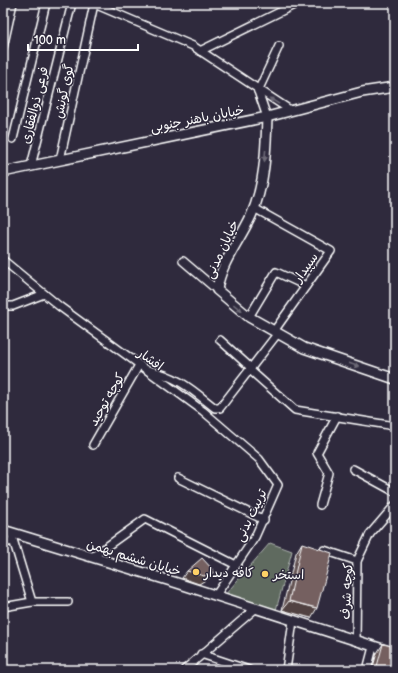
<svg xmlns="http://www.w3.org/2000/svg" width="398" height="673" viewBox="0 0 398 673" font-family="'Balsamiq Sans','Playpen Sans Arabic',sans-serif">
	<rect width="100%" height="100%" fill="#2f2a3d"/>
	<filter id="ink" filterUnits="userSpaceOnUse"><feTurbulence type="fractalNoise" baseFrequency=".025" numOctaves="2"/><feDisplacementMap in="SourceGraphic" scale="8" xChannelSelector="R" yChannelSelector="G"/><feConvolveMatrix kernelMatrix="1 2 1 2 8 2 1 2 1" color-interpolation-filters="sRGB"/></filter>
	<g filter="url(#ink)">
		<!-- green -->
		<polygon fill="#5e6a5f" stroke="#aeb4af" points="270,543 292,551 276,610 224,596"/>
		<g fill="none" stroke-linecap="round" stroke-linejoin="round">
			<defs>
				<g id="minor">
					<polyline points="92,3 193,46 290,110"/>
					<polyline points="3,48 13,3"/>
					<polyline points="200,51 298,3"/>
					<polyline points="258,91 279,46"/>
					<polyline points="258,91 267,117"/>
					<polyline points="13,139 46,3"/>
					<polyline points="60,160 94,4"/>
					<polyline points="31,166 72,3"/>
					<polyline points="254,208 331,251 274,331"/>
					<polyline points="3,260 59,306 203,411 259,459 278,485 255,537 216,595"/>
					<polyline points="183,261 217,290"/>
					<polyline points="3,306 13,306 44,294"/>
					<polyline points="249,317 276,272 306,286"/>
					<polyline points="220,340 251,368"/>
					<path d="M148,370C179,377 191,389 215,408H220L278,333"/>
					<polyline points="250,370 295,410 395,426"/>
					<polyline points="93,445 139,365"/>
					<polyline points="353,469 395,492"/>
					<polyline points="178,478 264,520"/>
					<polyline points="320,505 329,473 317,453 337,416"/>
					<polyline points="3,543 13,541"/>
					<polyline points="324,550 357,561"/>
					<polyline points="92,557 145,519 236,565"/>
					<polyline points="32,602 68,602"/>
					<polyline points="3,607 32,602 11,533"/>
					<polyline points="356,641 357,561 370,534 395,505"/>
					<polyline points="201,654 249,670"/>
					<polyline points="184,670 255,609"/>
					<polyline points="286,670 293,621"/>
					<polyline points="367,670 373,647"/>
				</g>
				<g id="tertiary">
					<path d="M267,117C266,150 265,185 251,216C240,240 220,264 217,290L249,317L304,348L395,379"/>
					<polyline points="3,172 267,117 362,92 395,87"/>
					<polyline points="3,530 174,582 395,653"/>
				</g>
			</defs>
			<!-- minor casing -->
			<use href="#minor" stroke="#fff" stroke-width="10"/>
			<!-- tertiary casing -->
			<use href="#tertiary" stroke="#fff" stroke-width="12"/>
			<!-- minor -->
			<use href="#minor" stroke="#2f2a3d" stroke-width="7"/>
			<!-- tertiary -->
			<use href="#tertiary" stroke="#2f2a3d" stroke-width="9"/>
		</g>
		<!-- wall -->
		<g fill="#645353" stroke="#fff">
			<polygon points="302,543 311,618 282,610 296,553"/>
			<polygon points="383,644 395,670 372,670 377,653"/>
		</g>
		<!-- shaded-wall -->
		<g fill="#514343" stroke="#fff">
			<polygon points="187,571 214,571 209,578 199,584 182,578"/>
			<polygon points="289,601 317,608 311,618 282,610"/>
		</g>
		<!-- building -->
		<g fill="#746060" stroke="#fff">
			<polygon points="302,543 332,553 317,608 289,601"/>
			<polygon points="202,558 214,571 204,576 187,571"/>
			<polygon points="383,644 395,647 395,670 376,670"/>
		</g>
		<!-- one-way arrows -->
		<defs><path id="oneway-solid" d="M-6-.8H1V-3.2L6.5 0L1 3.2V.8H-6Z"/></defs>
		<g fill="#6d6a77">
			<use href="#oneway-solid" transform="translate(274 101) rotate(-148)"/>
			<use href="#oneway-solid" transform="translate(265 156) rotate(96)"/>
			<use href="#oneway-solid" transform="translate(238 308) rotate(39)"/>
			<use href="#oneway-solid" transform="translate(354 365) rotate(19)"/>
		</g>
	</g>
	<!-- markers -->
	<g fill="#ffd166" stroke="#2f2a3d" stroke-width="1.5">
		<circle cx="196" cy="572" r="4"/>
		<circle cx="265" cy="574" r="4"/>
	</g>
	<g text-anchor="middle" stroke-width="3" stroke-linejoin="round" paint-order="stroke">
		<!-- street labels -->
		<g font-size="13" fill="#fff" stroke="#2f2a3d">
			<text transform="translate(63 91) rotate(-78)" y="5">گوی گونش</text>
			<text transform="translate(34 105) rotate(-76)" y="5">فرعی ذوالفقاری</text>
			<text transform="translate(197 118) rotate(-11)" y="5">خیابان باهنر جنوبی</text>
			<text transform="translate(221 249) rotate(-65)" y="5">خیابان مدنی</text>
			<text transform="translate(305 267) rotate(-55)" y="5">سپیدار</text>
			<text transform="translate(151 359) rotate(36)" y="5">افشار</text>
			<text transform="translate(106 399) rotate(-60)" y="5">کوچه توحید</text>
			<text transform="translate(250 515) rotate(-64)" y="5">تربیت بدنی</text>
			<text transform="translate(134 557) rotate(17)" y="5">خیابان ششم بهمن</text>
			<text transform="translate(346 591) rotate(-87)" y="5">کوچه شرف</text>
		</g>
		<!-- poi labels -->
		<g font-size="13" fill="#fff" stroke="#2f2a3d" text-anchor="start">
			<text x="204" y="577">کافه دیدار</text>
			<text x="273" y="579">استخر</text>
		</g>
	</g>
	<!-- margin -->
	<rect width="398" height="673" fill="none" stroke="#2f2a3d" stroke-width="16"/>
	<rect x="8" y="8" width="382" height="657" fill="none" stroke="#fff" stroke-width="1.5" filter="url(#ink)"/>
	<!-- scale -->
	<path d="M28 44v6h110v-6" fill="none" stroke="#ffffff" stroke-width="2"/>
	<text x="34" y="44" font-size="12" fill="#ffffff" stroke="#2f2a3d" stroke-width="3" paint-order="stroke">100 m</text>
</svg>
